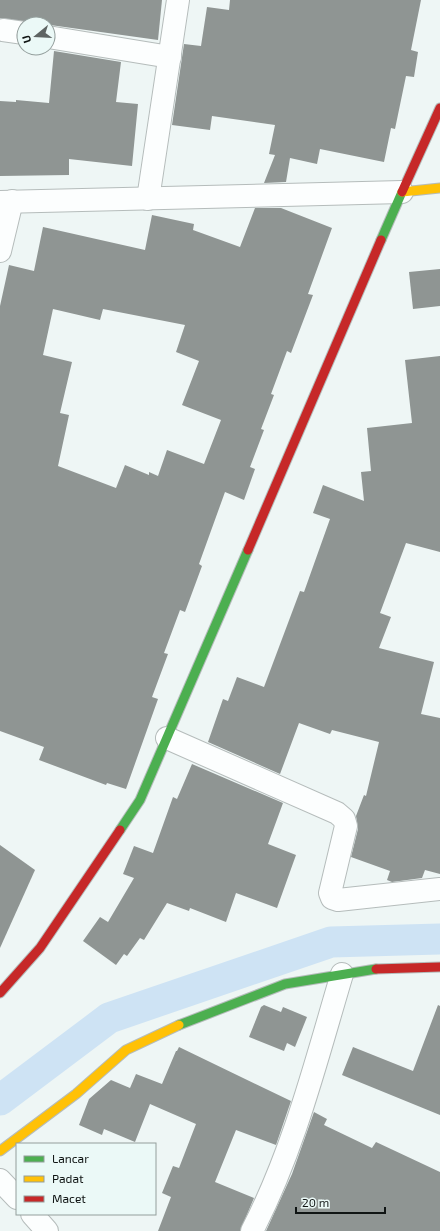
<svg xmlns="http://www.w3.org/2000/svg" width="440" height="1231" viewBox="0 0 440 1231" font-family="'Exo 2',sans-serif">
	<rect width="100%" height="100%" fill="#eef6f5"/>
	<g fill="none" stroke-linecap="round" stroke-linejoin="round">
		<!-- canal -->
		<polyline stroke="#cee3f4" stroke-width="31" points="0,1100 109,1018 331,942 440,939"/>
	</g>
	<!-- building -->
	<g fill="#8f9593" fill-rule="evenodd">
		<polygon points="0,0 162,0 158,40 0,18"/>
		<polygon points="230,0 421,0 411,50 418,52 414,77 406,76 395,129 391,128 384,162 320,149 317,164 290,158 286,182 264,183 275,155 269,154 275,125 212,116 210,130 172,125 184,44 201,46 207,7 229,10"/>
		<polygon points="54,51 121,62 116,102 138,104 132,166 69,159 69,175 0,176 0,101 16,102 16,100 49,103"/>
		<path d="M255,208H281L332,228L308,294L313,295L291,353L287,351L271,394L274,395L261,429L264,430L250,467L255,469L244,500L225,492L199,564L202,566L185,612L180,610L164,653L168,654L152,697L158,699L126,789L107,783L106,785L39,760L44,747L0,731V306L9,265L34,271L43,227L145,250L152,215L194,224L193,230L240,247ZM53,309L100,320L103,309L185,325L176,352L199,361L182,405L221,420L204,464L167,450L158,476L149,472V475L125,465L116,488L58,466L69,415L60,413L72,362L43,355Z"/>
		<polygon points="440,269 440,306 413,309 409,272"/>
		<polygon points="440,356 440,552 406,543 380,613 391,617 379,648 434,662 421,714 440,718 440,874 425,870 422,878 392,882 387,880 390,871 351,857 358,829 356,816 364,795 366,796 379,742 332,730 330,734 299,723 280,774 208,742 223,699 228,701 237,677 264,687 300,591 304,592 330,519 313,513 323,485 364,501 361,472 371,471 367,428 412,423 405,360"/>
		<polygon points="192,764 283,803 268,844 296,855 277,908 236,893 226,922 190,908 189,911 167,903 144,940 140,938 127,956 124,954 116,965 83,941 100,917 108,922 134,878 123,874 134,846 153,853 173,797 177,799"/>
		<polygon points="0,845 35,870 0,948"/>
		<polygon points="264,1005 281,1012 283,1007 307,1017 295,1047 287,1043 284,1051 249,1037 261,1007"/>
		<polygon points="438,1005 440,1006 440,1115 342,1075 353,1047 413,1071"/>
		<polygon points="179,1047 291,1101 276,1145 236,1130 215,1182 254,1198 240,1231 158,1231 171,1197 162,1193 173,1166 179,1168 196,1124 150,1104 135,1142 104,1129 102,1135 79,1125 89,1099 111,1080 130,1088 136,1074 162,1084 176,1051 177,1051"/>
		<polygon points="314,1112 327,1119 324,1125 372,1148 376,1142 440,1172 440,1231 266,1231 292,1174"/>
	</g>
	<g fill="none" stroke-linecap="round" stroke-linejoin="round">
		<defs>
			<g id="street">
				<polyline points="3,30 24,33"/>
				<polyline points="48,37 170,57"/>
				<polyline points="148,199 178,0"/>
				<polyline points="0,202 402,192"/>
				<polyline points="0,251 12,201"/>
				<polyline points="167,738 337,813 344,819 346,826 330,893 332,898 338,900 440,889"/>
				<polyline points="0,1180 17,1198"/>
				<polyline points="32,1214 47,1231"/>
				<path d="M252,1231C294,1150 316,1061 342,974"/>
			</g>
			<g id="fast">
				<polyline points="381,240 402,192"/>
				<polyline points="120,830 140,800 248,550"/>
				<polyline points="179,1025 285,984 376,969"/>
			</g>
			<g id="slow">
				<polyline points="402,192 440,188"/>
				<polyline points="0,1151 76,1094 126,1050 179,1025"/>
			</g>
			<g id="jam">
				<polyline points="402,192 440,108"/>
				<polyline points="248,550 381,240"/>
				<polyline points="376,969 440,967"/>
				<polyline points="0,993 40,948 120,830"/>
			</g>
		</defs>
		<!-- street casing -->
		<use href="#street" stroke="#b5bcbb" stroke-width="24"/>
		<!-- fast casing -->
		<use href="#fast" stroke="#b5bcbb" stroke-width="11"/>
		<!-- slow casing -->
		<use href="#slow" stroke="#b5bcbb" stroke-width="11"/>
		<!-- jam casing -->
		<use href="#jam" stroke="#b5bcbb" stroke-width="11"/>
		<!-- street -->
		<use href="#street" stroke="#fcfefe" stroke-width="22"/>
		<!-- fast -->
		<use href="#fast" stroke="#4caf50" stroke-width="9"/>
		<!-- slow -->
		<use href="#slow" stroke="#ffc107" stroke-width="9"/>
		<!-- jam -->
		<use href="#jam" stroke="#c62828" stroke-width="9"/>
	</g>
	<!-- legend -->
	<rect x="16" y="1143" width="140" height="72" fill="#ebf9f7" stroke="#939e9c"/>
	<rect x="24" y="1156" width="20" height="6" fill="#4caf50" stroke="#939e9c"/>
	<text x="52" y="1163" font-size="12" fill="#101514">Lancar</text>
	<rect x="24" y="1176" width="20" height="6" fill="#ffc107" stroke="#939e9c"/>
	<text x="52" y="1183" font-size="12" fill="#101514">Padat</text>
	<rect x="24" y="1196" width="20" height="6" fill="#c62828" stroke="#939e9c"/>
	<text x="52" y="1203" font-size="12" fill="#101514">Macet</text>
	<!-- north arrow -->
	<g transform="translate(36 36) rotate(252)"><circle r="19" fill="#ebf9f7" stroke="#939e9c"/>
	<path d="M0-3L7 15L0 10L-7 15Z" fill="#5e6463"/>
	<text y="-6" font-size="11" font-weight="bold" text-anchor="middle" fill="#101514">U</text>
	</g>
	<!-- scale -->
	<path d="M296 1207v6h89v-6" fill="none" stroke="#101514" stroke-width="2"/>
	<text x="302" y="1207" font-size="12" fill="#101514" stroke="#ebf9f7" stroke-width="3" paint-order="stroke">20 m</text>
</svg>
